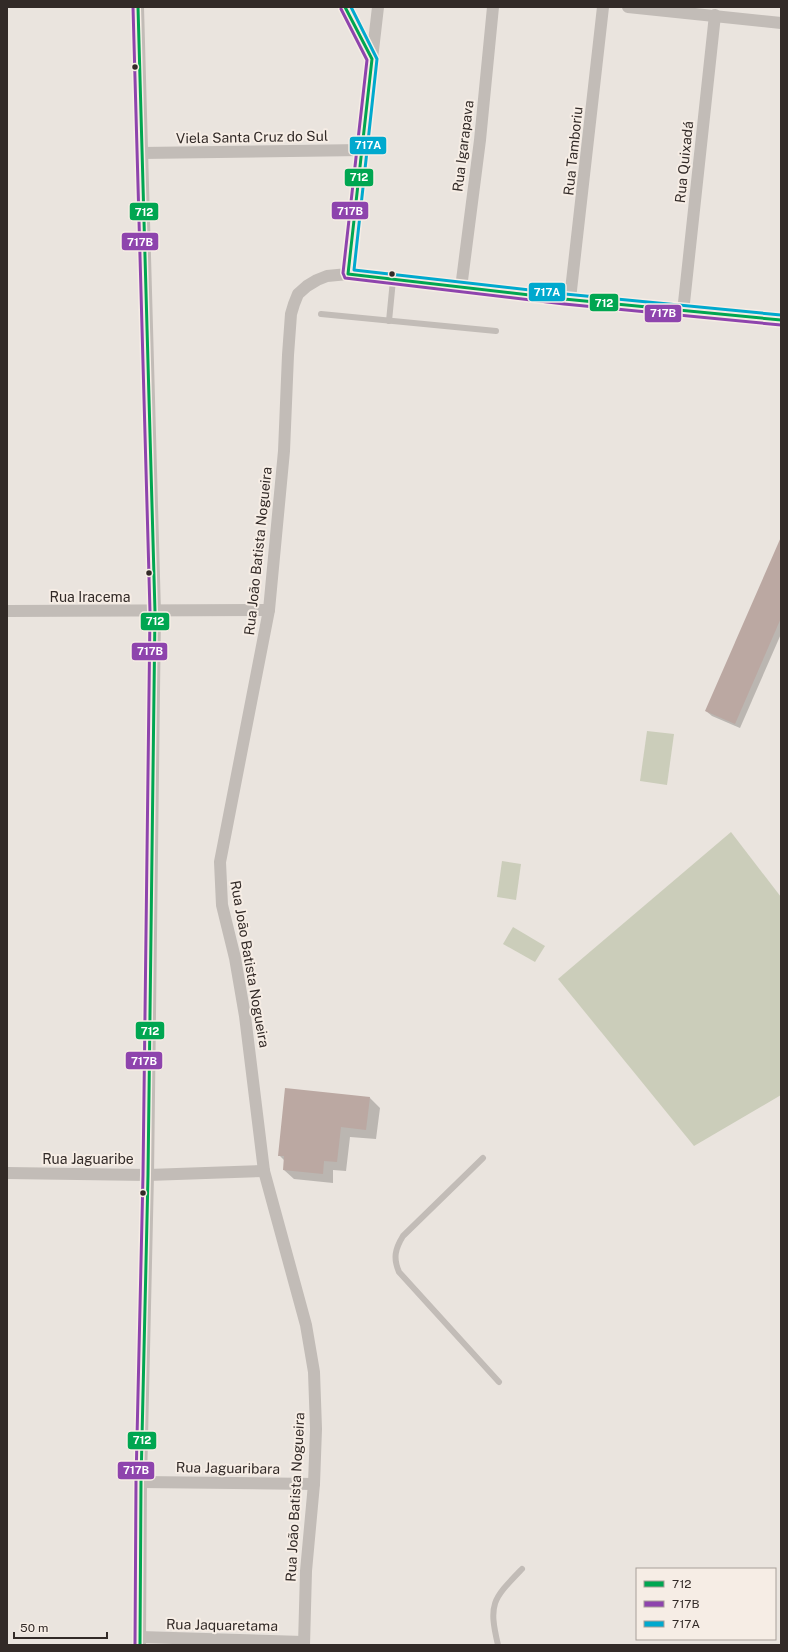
<svg xmlns="http://www.w3.org/2000/svg" width="788" height="1652" viewBox="0 0 788 1652" font-family="'Public Sans',sans-serif">
	<rect width="100%" height="100%" fill="#eae4de"/>
	<!-- green -->
	<g fill="#cbcdba">
		<polygon points="647,731 674,734 667,785 640,781"/>
		<polygon points="731,832 781,897 781,1095 694,1146 558,979"/>
		<polygon points="502,861 521,864 516,900 497,897"/>
		<polygon points="513,927 545,946 535,962 503,944"/>
	</g>
	<!-- shadow -->
	<g fill="#0003">
		<polygon points="781,539 781,634 740,728 712,716 706,711"/>
		<polygon points="370,1098 380,1108 376,1139 350,1137 346,1171 333,1170 333,1183 294,1179 284,1170 285,1161 279,1155"/>
	</g>
	<!-- building -->
	<g fill="#bba8a2">
		<polygon points="781,537 781,618 735,724 705,711"/>
		<polygon points="285,1088 370,1097 366,1130 341,1127 337,1162 324,1161 323,1174 283,1170 284,1156 278,1156"/>
	</g>
	<g fill="none" stroke-linecap="round" stroke-linejoin="round">
		<!-- lane -->
		<g stroke="#c2bcb7" stroke-width="6">
			<polyline points="321,314 496,331"/>
			<polyline points="389,321 393,280"/>
			<path d="M483,1158L403,1236C395,1249 393,1258 399,1272L499,1382"/>
			<path d="M498,1645C488,1603 493,1599 522,1569"/>
		</g>
		<!-- street -->
		<g stroke="#c2bcb7" stroke-width="12">
			<polyline points="138,7 155,612 148,1175 141,1482 140,1645"/>
			<polyline points="345,7 372,59"/>
			<polyline points="628,7 781,23"/>
			<polyline points="141,153 363,150"/>
			<polyline points="348,274 363,150 372,59 378,7"/>
			<polyline points="461,288 480,140 493,7"/>
			<polyline points="570,299 603,7"/>
			<polyline points="683,312 715,15"/>
			<polyline points="7,611 269,610"/>
			<polyline points="7,1173 148,1175 264,1171"/>
			<polyline points="141,1482 314,1484"/>
			<polyline points="140,1637 303,1642"/>
			<polyline points="304,1645 306,1571 314,1484 316,1429 314,1372 306,1325 264,1171 245,1016 235,958 222,905 220,862 269,610 284,451 288,355 291,314 294,304 298,294 307,286 317,280 327,276 348,274 461,288 683,312 781,320"/>
		</g>
		<defs>
			<g id="bus-1">
				<polyline points="138,7 155,612 148,1175 141,1482 140,1645"/>
				<polyline points="345,7 372,59 348,274 564,299 781,320"/>
			</g>
			<g id="bus-2">
				<polyline points="133,7 150,612 143,1175 136,1482 135,1645"/>
				<polyline points="341,9 367,60 343,273 345,278 564,304 781,325"/>
			</g>
			<polyline id="bus-3" points="351,7 377,59 354,270 565,294 781,315"/>
		</defs>
		<!-- bus-1 casing -->
		<use href="#bus-1" stroke="#f6ede5" stroke-width="6"/>
		<!-- bus-2 casing -->
		<use href="#bus-2" stroke="#f6ede5" stroke-width="6"/>
		<!-- bus-3 casing -->
		<use href="#bus-3" stroke="#f6ede5" stroke-width="6"/>
		<!-- bus-1 -->
		<use href="#bus-1" stroke="#00a651" stroke-width="3"/>
		<!-- bus-2 -->
		<use href="#bus-2" stroke="#8e44ad" stroke-width="3"/>
		<!-- bus-3 -->
		<use href="#bus-3" stroke="#00a9ce" stroke-width="3"/>
	</g>
	<!-- markers -->
	<g fill="#322a27" stroke="#f6ede5" stroke-width="1.5">
		<circle cx="135" cy="67" r="3.5"/>
		<circle cx="392" cy="274" r="3.5"/>
		<circle cx="149" cy="573" r="3.5"/>
		<circle cx="143" cy="1193" r="3.5"/>
	</g>
	<g text-anchor="middle" stroke-width="4" stroke-linejoin="round" paint-order="stroke">
		<!-- street labels -->
		<g font-size="14" fill="#322a27" stroke="#f6ede5">
			<text transform="translate(252 137) rotate(-1)" y="5">Viela Santa Cruz do Sul</text>
			<text transform="translate(463 146) rotate(-83)" y="5">Rua Igarapava</text>
			<text transform="translate(573 151) rotate(-84)" y="5">Rua Tamboriu</text>
			<text transform="translate(684 162) rotate(-84)" y="5">Rua Quixadá</text>
			<text transform="translate(258 551) rotate(-84)" y="5">Rua João Batista Nogueira</text>
			<text x="90" y="602">Rua Iracema</text>
			<text transform="translate(250 964) rotate(80)" y="5">Rua João Batista Nogueira</text>
			<text x="88" y="1164">Rua Jaguaribe</text>
			<text transform="translate(228 1468) rotate(1)" y="5">Rua Jaguaribara</text>
			<text transform="translate(295 1497) rotate(-87)" y="5">Rua João Batista Nogueira</text>
			<text transform="translate(222 1625) rotate(1)" y="5">Rua Jaquaretama</text>
		</g>
	</g>
	<g stroke="#f6ede5" stroke-width="1.5">
		<rect x="349" y="136" width="38" height="19" rx="4" fill="#00a9ce"/>
		<rect x="344" y="168" width="30" height="19" rx="4" fill="#00a651"/>
		<rect x="331" y="201" width="38" height="19" rx="4" fill="#8e44ad"/>
		<rect x="129" y="202" width="30" height="19" rx="4" fill="#00a651"/>
		<rect x="121" y="232" width="38" height="19" rx="4" fill="#8e44ad"/>
		<rect x="528" y="282" width="38" height="20" rx="4" fill="#00a9ce"/>
		<rect x="589" y="293" width="30" height="19" rx="4" fill="#00a651"/>
		<rect x="644" y="304" width="38" height="19" rx="4" fill="#8e44ad"/>
		<rect x="140" y="612" width="30" height="19" rx="4" fill="#00a651"/>
		<rect x="131" y="642" width="37" height="19" rx="4" fill="#8e44ad"/>
		<rect x="135" y="1021" width="30" height="19" rx="4" fill="#00a651"/>
		<rect x="125" y="1051" width="38" height="19" rx="4" fill="#8e44ad"/>
		<rect x="127" y="1431" width="30" height="19" rx="4" fill="#00a651"/>
		<rect x="117" y="1461" width="38" height="19" rx="4" fill="#8e44ad"/>
	</g>
	<g font-size="11" text-anchor="middle" font-weight="bold" fill="#fff">
		<text x="368" y="149">717A</text>
		<text x="359" y="181">712</text>
		<text x="350" y="215">717B</text>
		<text x="144" y="216">712</text>
		<text x="140" y="246">717B</text>
		<text x="547" y="296">717A</text>
		<text x="604" y="307">712</text>
		<text x="663" y="317">717B</text>
		<text x="155" y="625">712</text>
		<text x="150" y="655">717B</text>
		<text x="150" y="1035">712</text>
		<text x="144" y="1065">717B</text>
		<text x="142" y="1444">712</text>
		<text x="136" y="1474">717B</text>
	</g>
	<!-- border -->
	<rect width="788" height="1652" fill="none" stroke="#322a27" stroke-width="16"/>
	<!-- legend -->
	<rect x="636" y="1568" width="140" height="72" fill="#f6ede5" stroke="#a89f99"/>
	<rect x="644" y="1581" width="20" height="6" fill="#00a651" stroke="#a89f99"/>
	<text x="672" y="1588" font-size="12" fill="#322a27">712</text>
	<rect x="644" y="1601" width="20" height="6" fill="#8e44ad" stroke="#a89f99"/>
	<text x="672" y="1608" font-size="12" fill="#322a27">717B</text>
	<rect x="644" y="1621" width="20" height="6" fill="#00a9ce" stroke="#a89f99"/>
	<text x="672" y="1628" font-size="12" fill="#322a27">717A</text>
	<!-- scale -->
	<path d="M14 1632v6h93v-6" fill="none" stroke="#322a27" stroke-width="2"/>
	<text x="20" y="1632" font-size="12" fill="#322a27" stroke="#f6ede5" stroke-width="3" paint-order="stroke">50 m</text>
</svg>
